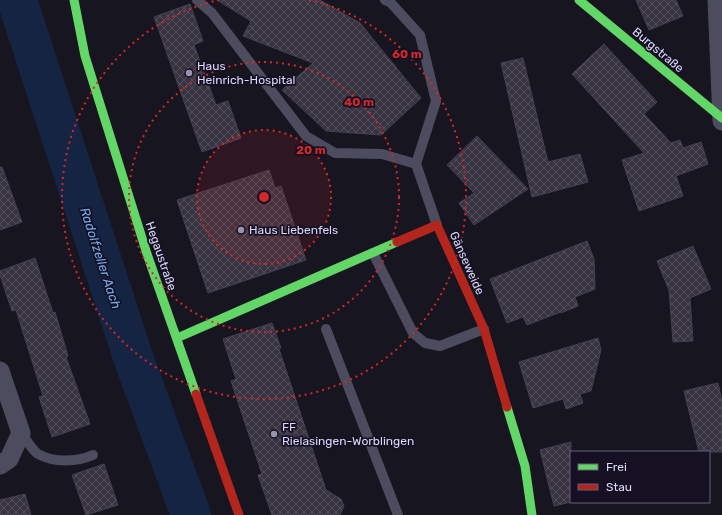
<svg xmlns="http://www.w3.org/2000/svg" width="722" height="515" viewBox="0 0 722 515" font-family="Rubik,sans-serif">
	<defs>
		<pattern id="building-cross-hatch" width="8" height="8" patternUnits="userSpaceOnUse"><rect width="8" height="8" fill="#373341"/><path d="M0 0l8 8M0 8l8-8" fill="none" stroke="#54505d"/></pattern>
	</defs>
	<rect width="100%" height="100%" fill="#17151f"/>
	<g fill="none" stroke-linecap="round" stroke-linejoin="round">
		<!-- river -->
		<polyline stroke="#162444" stroke-width="40" points="17,0 134,360 191,515"/>
	</g>
	<!-- building -->
	<g fill="url(#building-cross-hatch)" stroke="#454152">
		<polygon points="217,0 320,0 360,23 421,98 381,135 326,131 282,90 313,63 243,36 251,21"/>
		<polygon points="636,0 676,0 683,16 649,30"/>
		<polygon points="190,4 203,41 194,45 216,105 228,101 241,138 202,152 154,17"/>
		<polygon points="604,44 657,102 644,114 671,143 680,140 683,148 701,142 708,164 676,176 683,196 639,211 622,160 644,153 572,74"/>
		<polygon points="523,58 548,162 580,154 588,182 532,197 501,63"/>
		<polygon points="477,136 528,189 474,225 459,203 474,193 447,165"/>
		<polygon points="0,167 2,167 22,222 0,230"/>
		<polygon points="269,170 275,188 281,186 306,260 208,293 177,200"/>
		<polygon points="587,241 594,259 595,289 575,297 578,306 561,313 561,312 527,325 523,317 507,323 490,279"/>
		<polygon points="693,246 711,289 690,298 693,341 673,342 669,290 657,261"/>
		<polygon points="35,258 53,313 55,312 68,356 66,357 90,424 52,437 39,397 43,396 16,310 12,311 0,275 0,271"/>
		<polygon points="272,323 281,348 279,349 326,490 341,499 344,506 340,515 272,515 258,475 262,474 231,381 236,379 223,339"/>
		<polygon points="598,338 601,350 591,391 580,394 583,403 566,409 563,399 533,408 519,362"/>
		<polygon points="718,383 722,401 722,452 699,452 684,391"/>
		<polygon points="571,442 571,502 554,506 540,450"/>
		<polygon points="104,464 118,505 86,515 72,475"/>
		<polygon points="25,494 31,515 0,515 0,500"/>
	</g>
	<g fill="none" stroke-linecap="round" stroke-linejoin="round">
		<!-- lane -->
		<g stroke="#4d4b5e" stroke-width="10">
			<polyline points="197,0 212,13 306,136 335,153 382,154 416,164 436,101 420,35 390,2 385,0"/>
			<polyline points="416,164 437,225"/>
			<polyline points="373,253 413,333 425,343 440,346 484,329"/>
			<polyline points="326,329 398,515"/>
			<path d="M21,433C25,438 33,451 38,454C54,463 77,462 93,455"/>
		</g>
		<!-- street -->
		<g stroke="#4d4b5e" stroke-width="19">
			<polyline points="717,0 722,121"/>
			<polyline points="0,371 21,433 9,459 0,465"/>
		</g>
		<!-- fast -->
		<g stroke="#63d668" stroke-width="9">
			<polyline points="74,0 85,56 147,254 196,394"/>
			<polyline points="579,0 722,118"/>
			<polyline points="177,338 397,242"/>
			<polyline points="507,407 525,466 532,515"/>
		</g>
		<!-- jam -->
		<g stroke="#b3261e" stroke-width="9">
			<polyline points="397,242 437,225 484,329 507,407"/>
			<polyline points="196,394 239,515"/>
		</g>
	</g>
	<!-- distance rings -->
	<circle cx="264" cy="197" r="67" fill="#d62828" fill-opacity=".12"/>
	<g fill="none" stroke="#d62828" stroke-width="2" stroke-dasharray="2 4">
		<circle cx="264" cy="197" r="67"/>
		<circle cx="264" cy="197" r="135"/>
		<path d="M309 0A202 202 0 1 1 219 0"/>
	</g>
	<!-- markers -->
	<g fill="#9894ad" stroke="#151123" stroke-width="1.5">
		<circle cx="189" cy="73" r="4"/>
		<circle cx="241" cy="230" r="4"/>
		<circle cx="274" cy="434" r="4"/>
	</g>
	<g text-anchor="middle" stroke-width="3.5" stroke-linejoin="round" paint-order="stroke">
		<!-- street labels -->
		<g font-size="12" fill="#ded8fa" stroke="#151123">
			<text transform="translate(658 50) rotate(40)" y="4">Burgstraße</text>
			<text transform="translate(161 256) rotate(71)" y="4">Hegaustraße</text>
			<text transform="translate(467 263) rotate(66)" y="4">Gänseweide</text>
		</g>
		<!-- poi labels -->
		<g font-size="12" fill="#ded8fa" stroke="#151123" text-anchor="start">
			<text x="197" y="70">Haus<tspan x="197" dy="14">Heinrich-Hospital</tspan></text>
			<text x="249" y="234">Haus Liebenfels</text>
			<text x="282" y="431">FF<tspan x="282" dy="14">Rielasingen-Worblingen</tspan></text>
		</g>
		<!-- water labels -->
		<g font-size="13" font-style="italic" fill="#72adee" stroke="#151123">
			<text transform="translate(101 258) rotate(72)" y="5">Radolfzeller Aach</text>
		</g>
	</g>
	<circle cx="264" cy="197" r="6" fill="#d62828" stroke="#151123" stroke-width="2"/>
	<g font-size="12" text-anchor="middle" font-weight="bold" fill="#d62828" stroke="#151123" stroke-width="3.5" stroke-linejoin="round" paint-order="stroke">
		<text x="407" y="58">60 m</text>
		<text x="359" y="106">40 m</text>
		<text x="311" y="154">20 m</text>
	</g>
	<!-- legend -->
	<rect x="570" y="451" width="140" height="52" fill="#151123" stroke="#656179"/>
	<rect x="578" y="464" width="20" height="6" fill="#63d668" stroke="#656179"/>
	<text x="606" y="471" font-size="12" fill="#ded8fa">Frei</text>
	<rect x="578" y="484" width="20" height="6" fill="#b3261e" stroke="#656179"/>
	<text x="606" y="491" font-size="12" fill="#ded8fa">Stau</text>
</svg>
